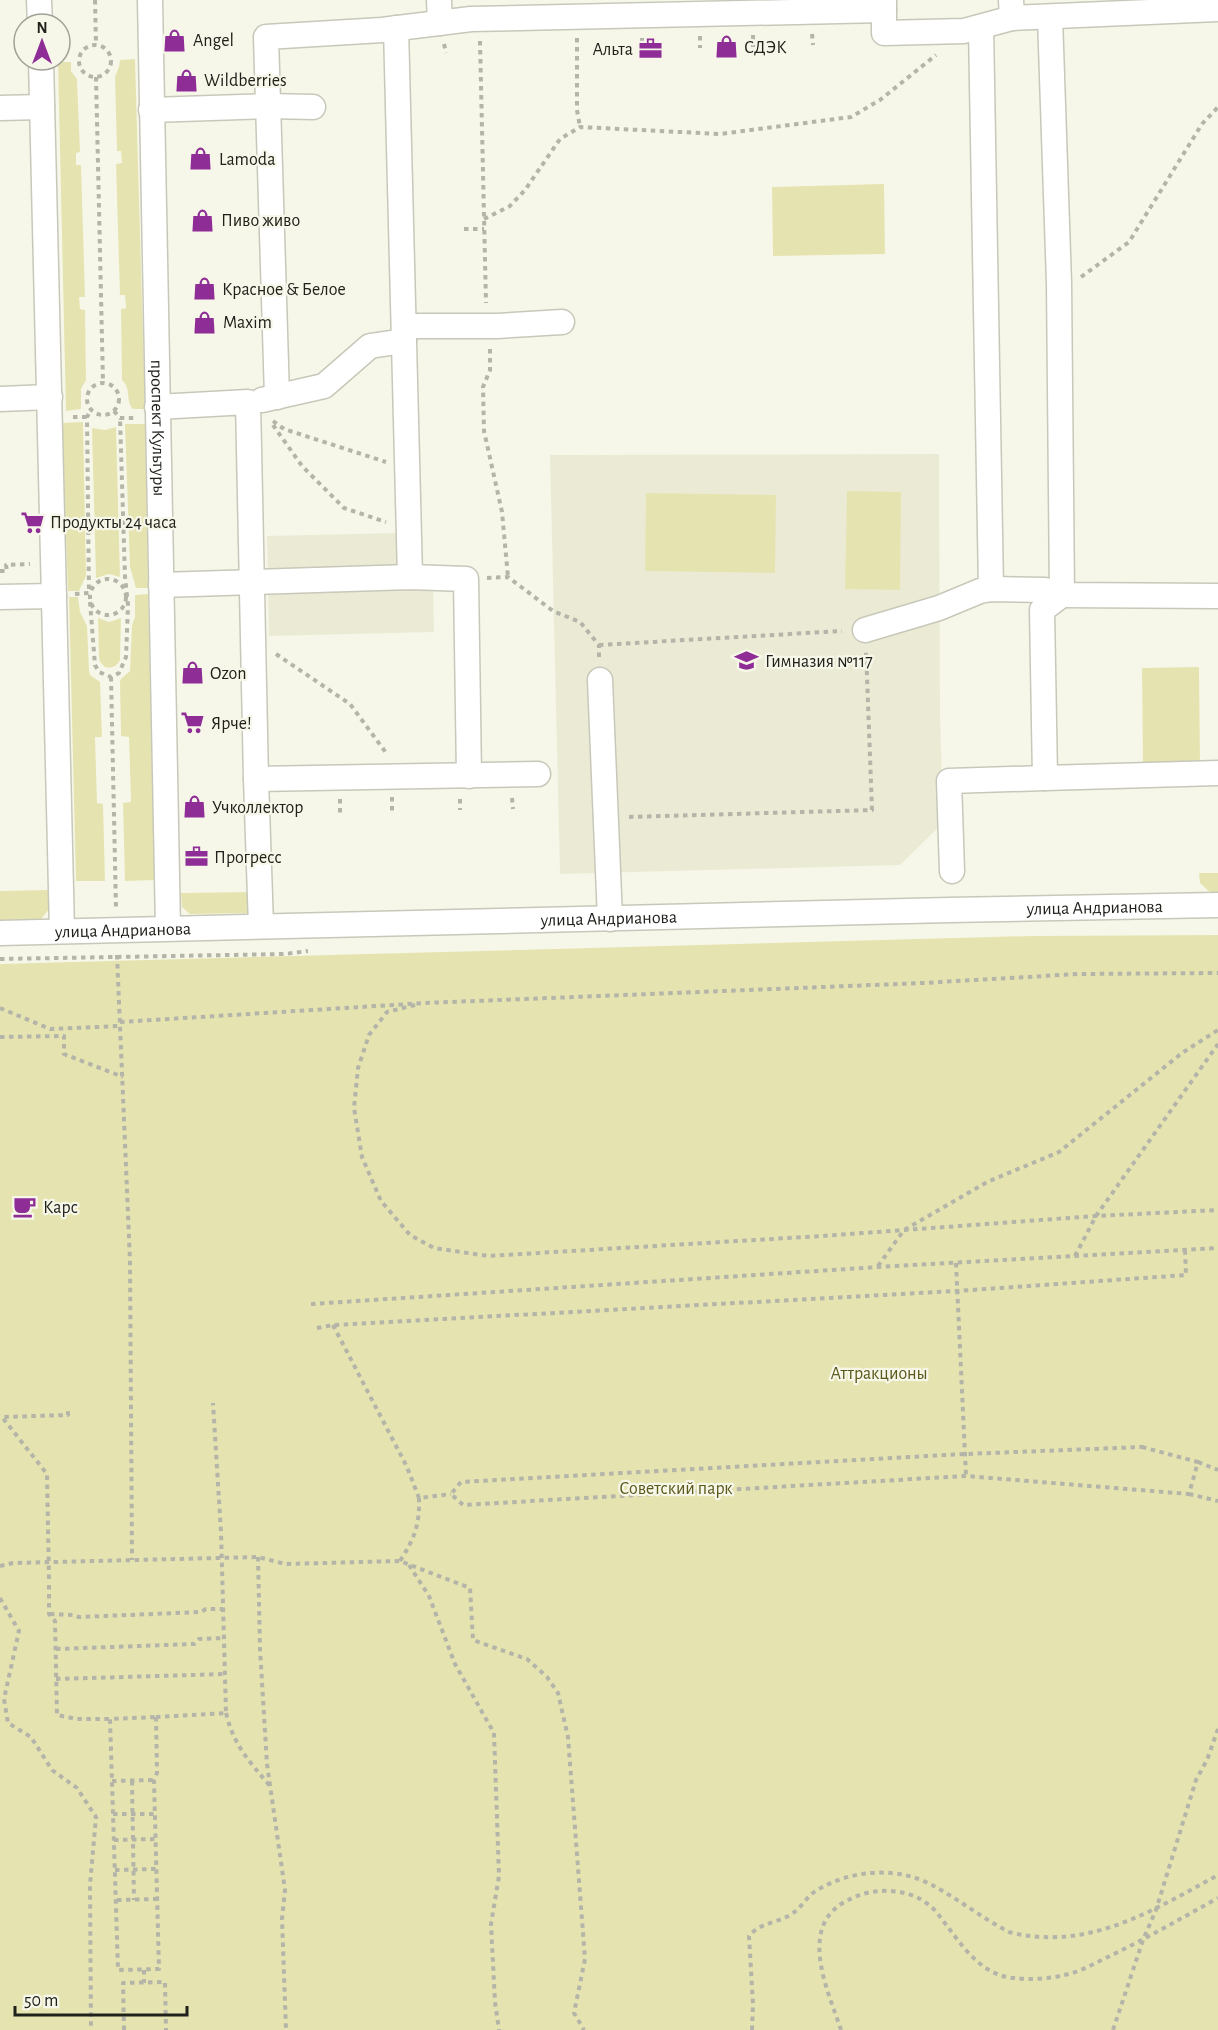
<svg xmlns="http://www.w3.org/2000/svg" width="1218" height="2030" viewBox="0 0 1218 2030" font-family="'Alegreya Sans',sans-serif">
	<rect width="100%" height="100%" fill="#f7f7e9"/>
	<!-- built -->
	<g fill="#ebebd5">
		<polygon points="939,454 940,712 943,823 900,865 560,874 550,455"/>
		<polygon points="397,533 433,582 434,632 269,636 267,536"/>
	</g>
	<!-- green -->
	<g fill="#e5e4b1">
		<path d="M135,59L145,409H133C125,401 132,389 122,380L121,309L126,308L125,295H120L116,164L122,163L121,151H117L115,77L119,67L120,60Z"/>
		<polygon points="58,62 71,62 71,71 77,79 80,152 76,153 76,165 81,165 85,297 79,297 80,309 85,310 86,380 81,389 81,409 66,411"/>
		<polygon points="884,184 885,254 773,256 772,187"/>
		<polygon points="83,422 86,576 79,591 68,591 62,423"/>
		<polygon points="125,424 145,424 148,588 136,588 130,567"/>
		<polygon points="116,427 120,577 109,574 96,578 92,428 105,430"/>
		<polygon points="847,491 901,492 900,590 845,589"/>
		<polygon points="646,493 776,495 775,573 645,571"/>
		<polygon points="148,594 155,880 125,881 123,803 131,802 129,737 121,736 120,680 130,671 132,625 135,617 135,595"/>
		<polygon points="69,597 78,597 80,612 87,626 89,670 90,675 100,682 102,737 95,737 97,803 103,804 105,881 76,881"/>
		<path d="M98,618L109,622L121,618L120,660C117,666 112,669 105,667L100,662L99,657Z"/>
		<polygon points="1199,667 1200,762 1143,764 1142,668"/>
		<polygon points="1199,873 1218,873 1218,893 1212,894 1200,883"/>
		<polygon points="50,890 50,908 41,919 0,921 0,891"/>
		<polygon points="254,892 249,913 190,914 182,907 181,893"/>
		<polygon points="1218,935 1218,2030 0,2030 0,964 1031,936"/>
	</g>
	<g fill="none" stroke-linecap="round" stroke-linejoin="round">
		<defs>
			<g id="minor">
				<polyline points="39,0 40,24"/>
				<path id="s1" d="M150,0L168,928"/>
				<polyline points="439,0 440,23"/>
				<polyline points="884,10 884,33 964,31 1012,18 1011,0"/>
				<polyline points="1012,18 1218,9"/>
				<polyline points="981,27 991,589"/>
				<polyline points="396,28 410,577"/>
				<polyline points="41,60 62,931"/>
				<polyline points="0,108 42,107"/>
				<polyline points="151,110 268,106 313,107"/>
				<polyline points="404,326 497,326 562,322"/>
				<polyline points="277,397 266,37 382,30 471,19 884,10 884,0"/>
				<polyline points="0,399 50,397"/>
				<polyline points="262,400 324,386 370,346 404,341"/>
				<polyline points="157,407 248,402 256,779 261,926"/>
				<polyline points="161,585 410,577 466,579 469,776"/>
				<polyline points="0,597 54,596"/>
				<polyline points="865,630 939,608 980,591 991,589 1045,590 1062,595 1218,596"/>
				<polyline points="600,680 610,919"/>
				<polyline points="1045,778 1218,773"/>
				<polyline points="256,779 538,774"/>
				<polyline points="952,871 949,781 1045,778 1042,610 1062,595 1059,283 1050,17"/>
				<path id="s2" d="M0,933L949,910L1218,905"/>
			</g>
		</defs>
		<!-- minor casing -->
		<use href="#minor" stroke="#c8c8ba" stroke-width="27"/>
		<!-- path -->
		<g stroke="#b4b4a9" stroke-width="4" stroke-dasharray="4.5 4.5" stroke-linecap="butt">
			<polyline points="95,0 96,45"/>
			<polyline points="812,34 813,45"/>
			<polyline points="753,35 753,47"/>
			<polyline points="700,36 700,48"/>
			<polyline points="726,36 726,47"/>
			<polyline points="577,38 577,110 580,127"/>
			<polyline points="642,38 642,49"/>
			<polyline points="480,41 486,303"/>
			<polyline points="444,44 446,53"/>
			<circle cx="95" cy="61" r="16"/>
			<polyline points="96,77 103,383"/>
			<polyline points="484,219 510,206 525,190 560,139 580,127 720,134 851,117 880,100 936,55"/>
			<polyline points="464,229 484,229"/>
			<polyline points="1081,277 1129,242 1202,124 1218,107"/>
			<polyline points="490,349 490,370 483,387 484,431 502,512 508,577"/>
			<circle cx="103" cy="399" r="16"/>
			<polyline points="114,411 120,418 137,418"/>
			<polyline points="73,417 87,417"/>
			<polyline points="273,421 284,429 386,462"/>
			<polyline points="273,425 302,466 344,508 386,522"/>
			<polyline points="0,571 7,571 6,565 30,564"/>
			<polyline points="487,578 508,577 553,611 580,622 599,645 599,658"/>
			<circle cx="108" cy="597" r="18"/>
			<polyline points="75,594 89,593 87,417 91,410"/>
			<polyline points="90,602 95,665 99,672 111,677 119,673 126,657 128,605 125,577 120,418"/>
			<polyline points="599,645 842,631"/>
			<polyline points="276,654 350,704 387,754"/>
			<polyline points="111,677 116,909"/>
			<polyline points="392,797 392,812"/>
			<polyline points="512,798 513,809"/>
			<polyline points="340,799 340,813"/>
			<polyline points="460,799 460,810"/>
			<polyline points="629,817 872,810 866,650"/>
			<polyline points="117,955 130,1261 132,1560"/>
			<polyline points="0,959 285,954 308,951"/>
			<polyline points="415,1005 387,1012 369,1035 358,1068 354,1108 362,1157 381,1201 410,1235 434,1248 488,1256 822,1236 1096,1216 1218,1210"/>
			<polyline points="0,1008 50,1029 120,1026"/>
			<polyline points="120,1022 425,1003 923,983 1078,974 1218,973"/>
			<polyline points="0,1037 64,1036 64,1054 123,1077"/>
			<polyline points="1075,1256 1096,1216 1218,1044"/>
			<polyline points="956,1263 966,1476"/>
			<polyline points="878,1266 904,1230 987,1182 1059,1152 1182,1053 1218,1030"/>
			<polyline points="311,1304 878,1267 1218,1248"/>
			<polyline points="333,1325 407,1467 419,1498 451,1494"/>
			<polyline points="317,1328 333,1325 957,1291 1186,1275 1185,1250"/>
			<polygon points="1142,1447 1198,1462 1189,1494 966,1476 463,1505 451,1494 461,1482 966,1454"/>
			<polyline points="1198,1462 1218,1470"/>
			<polyline points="1189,1494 1218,1501"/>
			<polyline points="258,1557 260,1649 267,1764 285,1890 282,1919 286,2030"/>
			<path d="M400,1561C414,1539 420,1525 419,1498"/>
			<polyline points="409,1565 429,1596 455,1664 494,1733 499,1876 491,1924 495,2002 499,2030"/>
			<polyline points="0,1566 13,1563 258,1557 285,1564 400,1561 470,1588 473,1640 527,1659 547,1677 558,1693 568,1737 585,1959 574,2013 584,2030"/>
			<polyline points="49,1579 47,1474 2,1417 68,1415 68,1408"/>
			<polyline points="49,1585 49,1614 55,1621 57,1715 77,1719 110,1719"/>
			<polyline points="0,1598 19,1631 4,1699 8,1723 31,1737 52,1770 77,1788 96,1817 90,1885 91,2030"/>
			<polyline points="50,1614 73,1615 79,1617 201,1612 206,1609 223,1609"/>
			<polyline points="56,1649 194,1644 199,1639 224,1638"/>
			<polyline points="56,1679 225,1674"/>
			<path d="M226,1713C234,1746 249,1761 270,1786"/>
			<polygon points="156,1717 157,1773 154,1780 159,1969 118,1970 110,1719"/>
			<polyline points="156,1717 226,1713 221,1532 213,1403"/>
			<polyline points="112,1781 154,1780"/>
			<polyline points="132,1781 134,1900"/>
			<polyline points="113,1814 155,1814"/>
			<polyline points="114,1840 156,1839"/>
			<polyline points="115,1870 156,1869"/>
			<polyline points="117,1900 157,1899"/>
			<polyline points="144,1970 144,1983"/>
			<polyline points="124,2030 123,1983 165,1982 166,2030"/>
			<path d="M752,2030L753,2004L749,1936C760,1922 780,1923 793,1913C802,1907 807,1896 816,1891C849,1870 895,1866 930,1884C957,1898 982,1918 1009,1932C1087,1952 1152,1911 1218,1875"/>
			<path d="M841,2030C829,1993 799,1932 841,1904C856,1895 871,1890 888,1891C903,1891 919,1896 930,1906C937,1911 942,1920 948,1927C964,1949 984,1976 1014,1978C1029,1980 1049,1979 1064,1975C1080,1972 1095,1963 1110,1956C1147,1938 1182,1918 1218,1898"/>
			<polyline points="1113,2030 1143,1940 1156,1910 1196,1780 1207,1760 1218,1729"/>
		</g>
		<!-- minor -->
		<use href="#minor" stroke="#fff" stroke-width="24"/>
	</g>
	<!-- icons -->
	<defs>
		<symbol id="shop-bare" viewBox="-9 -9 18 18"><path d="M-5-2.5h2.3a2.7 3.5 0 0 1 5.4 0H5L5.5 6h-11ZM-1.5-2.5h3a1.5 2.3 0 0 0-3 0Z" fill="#8e2d95" stroke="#f7f7e9" stroke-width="2.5" paint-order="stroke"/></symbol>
		<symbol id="office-bare" viewBox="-9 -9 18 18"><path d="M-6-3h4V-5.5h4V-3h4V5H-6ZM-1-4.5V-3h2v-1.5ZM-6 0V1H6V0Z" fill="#8e2d95" stroke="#f7f7e9" stroke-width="2.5" paint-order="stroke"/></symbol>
		<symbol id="supermarket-bare" viewBox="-9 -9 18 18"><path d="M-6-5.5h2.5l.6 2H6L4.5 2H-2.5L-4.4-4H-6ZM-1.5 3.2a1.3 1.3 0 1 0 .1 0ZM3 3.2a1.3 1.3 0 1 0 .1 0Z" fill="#8e2d95" stroke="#f7f7e9" stroke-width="2.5" paint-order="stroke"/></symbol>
		<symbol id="school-bare" viewBox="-9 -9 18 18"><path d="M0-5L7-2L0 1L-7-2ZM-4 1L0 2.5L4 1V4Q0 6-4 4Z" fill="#8e2d95" stroke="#f7f7e9" stroke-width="2.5" paint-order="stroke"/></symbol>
		<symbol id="cafe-bare" viewBox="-9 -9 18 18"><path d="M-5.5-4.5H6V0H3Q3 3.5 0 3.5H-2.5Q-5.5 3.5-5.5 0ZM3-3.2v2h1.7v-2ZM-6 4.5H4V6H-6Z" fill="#8e2d95" stroke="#f7f7e9" stroke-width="2.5" paint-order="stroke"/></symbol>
	</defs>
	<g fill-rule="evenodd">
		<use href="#shop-bare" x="158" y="24" width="33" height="33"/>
		<use href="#shop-bare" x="710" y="30" width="33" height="33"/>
		<use href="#office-bare" x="634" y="32" width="33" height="33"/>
		<use href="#shop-bare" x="170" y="64" width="33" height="33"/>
		<use href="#shop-bare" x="184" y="142" width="33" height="33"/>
		<use href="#shop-bare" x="186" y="204" width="33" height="33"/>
		<use href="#shop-bare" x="188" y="272" width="33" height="33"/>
		<use href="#shop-bare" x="188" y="306" width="33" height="33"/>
		<use href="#supermarket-bare" x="16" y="506" width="33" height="33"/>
		<use href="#school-bare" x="730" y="644" width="33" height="33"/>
		<use href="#shop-bare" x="176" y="656" width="33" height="33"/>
		<use href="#supermarket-bare" x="176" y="706" width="33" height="33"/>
		<use href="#shop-bare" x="178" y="790" width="33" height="33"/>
		<use href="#office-bare" x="180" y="840" width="33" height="33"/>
		<use href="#cafe-bare" x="8" y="1190" width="33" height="33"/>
	</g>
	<g text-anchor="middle" stroke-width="4.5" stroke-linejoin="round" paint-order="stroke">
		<!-- poi labels -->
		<g font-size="18" fill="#21211c" stroke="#f7f7e9" text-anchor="start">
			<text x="193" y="46">Angel</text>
			<text x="744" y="53">СДЭК</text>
			<text x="633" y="55" text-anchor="end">Альта</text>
			<text x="204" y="86">Wildberries</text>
			<text x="219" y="165">Lamoda</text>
			<text x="221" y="226">Пиво живо</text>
			<text x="222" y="295">Красное &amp; Белое</text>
			<text x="223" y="328">Maxim</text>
			<text x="50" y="528">Продукты 24 часа</text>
			<text x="765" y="667">Гимназия №117</text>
			<text x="210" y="679">Ozon</text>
			<text x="211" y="729">Ярче!</text>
			<text x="212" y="813">Учколлектор</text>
			<text x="214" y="863">Прогресс</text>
			<text x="43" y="1213">Карс</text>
		</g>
		<!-- street labels -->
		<g font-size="18" fill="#21211c" stroke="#f7f7e9">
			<text dy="6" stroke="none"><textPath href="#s1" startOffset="428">проспект Культуры</textPath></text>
			<text dy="6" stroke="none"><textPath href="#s2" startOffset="1095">улица Андрианова</textPath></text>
			<text dy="6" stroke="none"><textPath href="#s2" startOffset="609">улица Андрианова</textPath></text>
			<text dy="6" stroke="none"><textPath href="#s2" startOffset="123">улица Андрианова</textPath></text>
		</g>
		<!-- park labels -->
		<g font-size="18" fill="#5b581b" stroke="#f7f7e9">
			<text x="879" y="1379">Аттракционы</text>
			<text x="676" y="1494">Советский парк</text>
		</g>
	</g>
	<!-- north arrow -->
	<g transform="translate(42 42)"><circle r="28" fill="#f7f7e9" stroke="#a1a197" stroke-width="1.5"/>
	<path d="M0-4.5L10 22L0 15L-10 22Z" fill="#8e2d95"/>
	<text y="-9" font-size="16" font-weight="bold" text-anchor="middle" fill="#21211c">N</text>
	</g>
	<!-- scale -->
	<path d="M15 2006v9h172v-9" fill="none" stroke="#21211c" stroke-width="3"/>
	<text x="24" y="2006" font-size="18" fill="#21211c" stroke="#f7f7e9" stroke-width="4.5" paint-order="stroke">50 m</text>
</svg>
